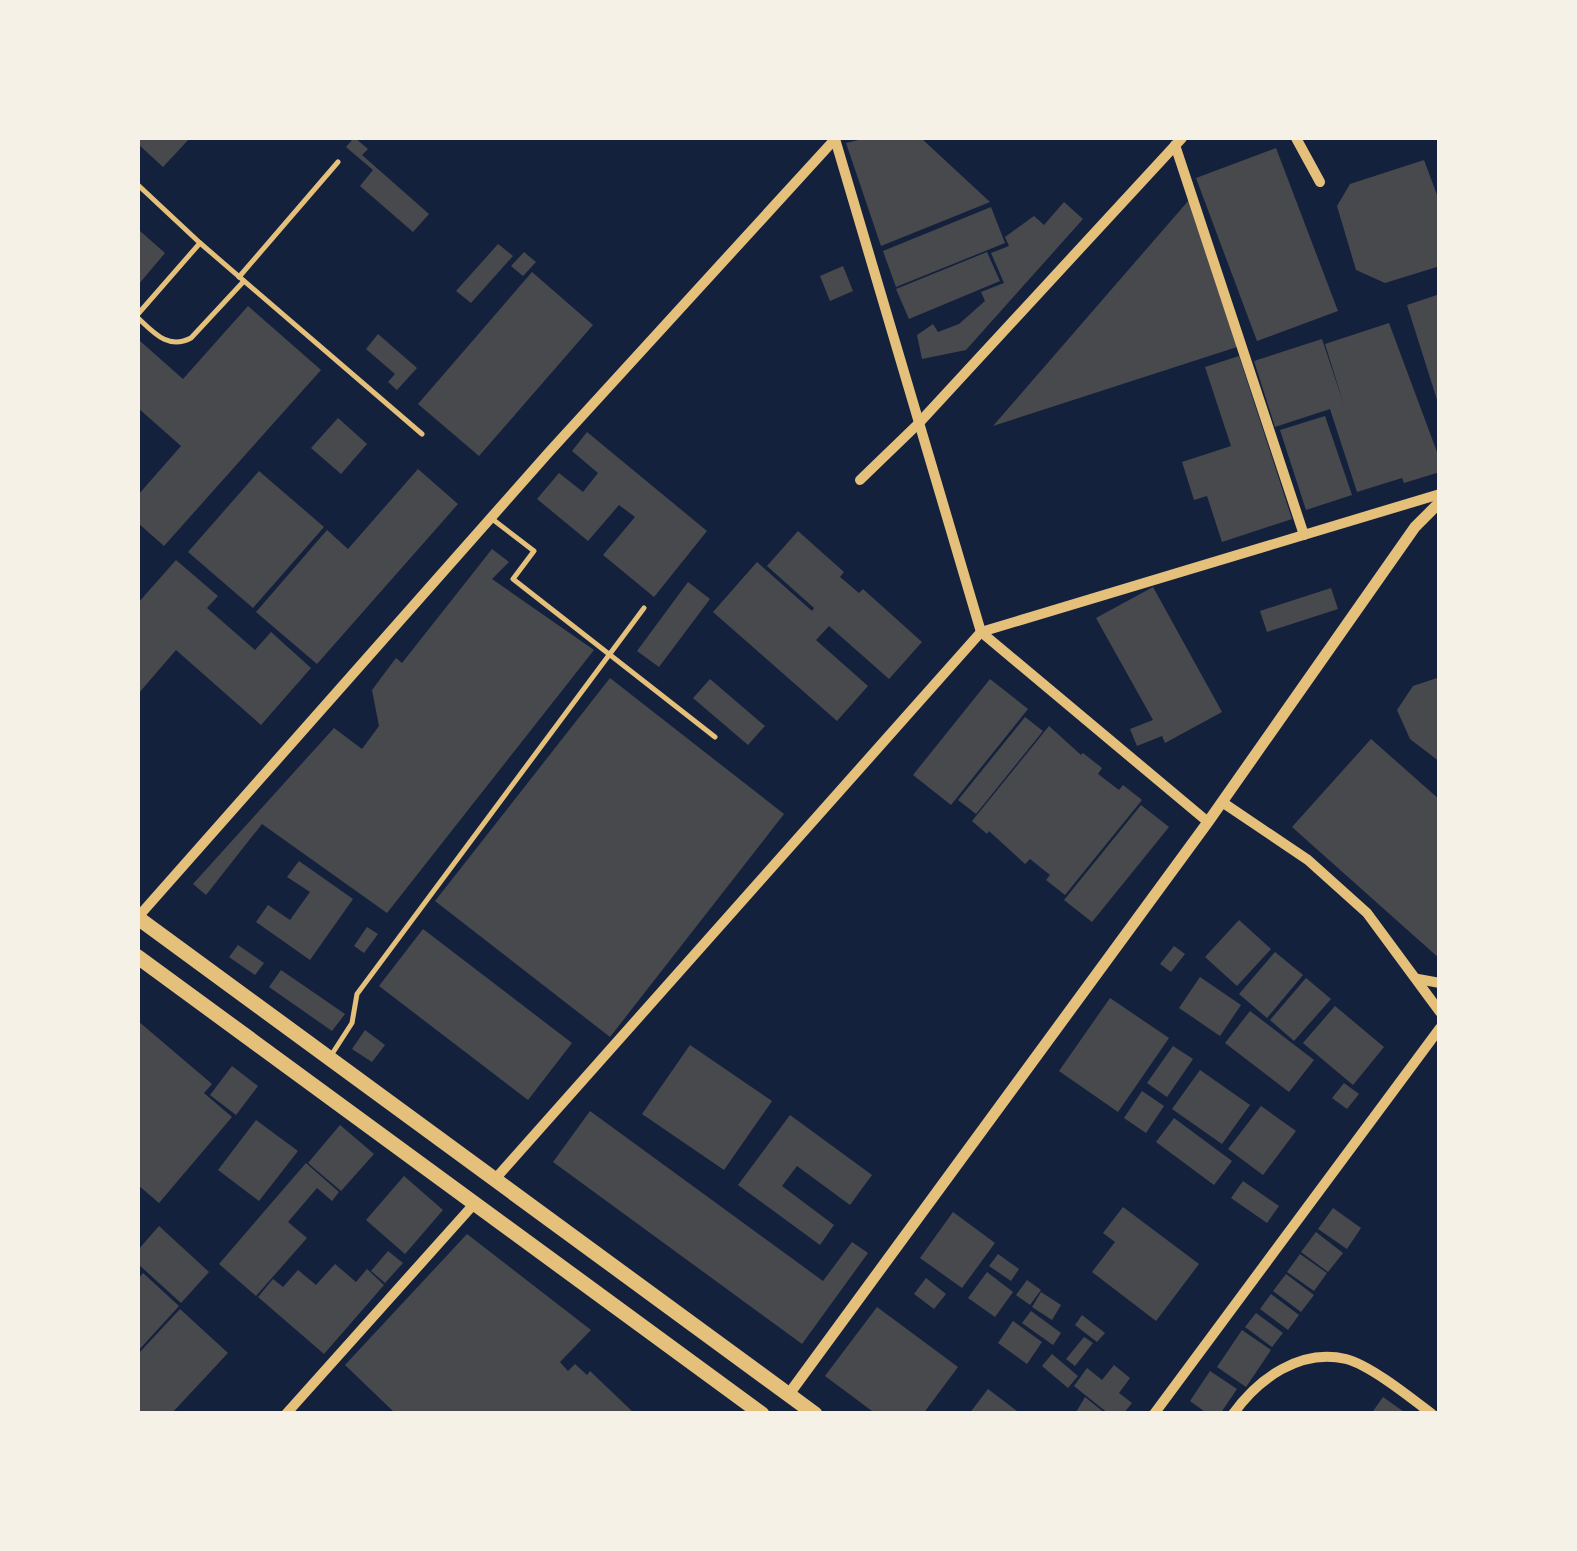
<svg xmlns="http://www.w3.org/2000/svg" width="1577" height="1551" viewBox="0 0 1577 1551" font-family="'DM Sans',sans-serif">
	<rect width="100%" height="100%" fill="#14213d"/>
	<!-- building -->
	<g fill="#48494c">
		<polygon points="138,138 190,138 163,167 138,144"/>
		<polygon points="349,138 355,138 368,149 362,155 429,214 413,232 360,186 373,170 346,147 352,140"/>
		<polygon points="867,138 921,138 990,202 881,246 846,143"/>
		<polygon points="1276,148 1338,311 1257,341 1196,178"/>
		<polygon points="1424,160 1440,203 1440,266 1385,283 1356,270 1337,206 1350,184"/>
		<polygon points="1189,200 1237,347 993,426"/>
		<polygon points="1064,202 1083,219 966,350 922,359 917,335 933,324 938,332 959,324 985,301 981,292 1004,283 991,253 1009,246 1005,237 1034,216 1044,225"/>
		<polygon points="991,207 1005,243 896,287 883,251"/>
		<polygon points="140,231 165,253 138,285 138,234"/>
		<polygon points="498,244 513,256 471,303 456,291"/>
		<polygon points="524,252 536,262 523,276 511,266"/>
		<polygon points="987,252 1000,281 909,319 896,289"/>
		<polygon points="843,266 853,291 830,301 820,276"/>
		<polygon points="532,272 593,325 479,456 418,404"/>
		<polygon points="1440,294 1440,406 1439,406 1407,305"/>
		<polygon points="248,306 321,370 164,546 138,523 138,495 181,446 138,408 138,344 140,341 183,379"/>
		<polygon points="1389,323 1440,460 1440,472 1404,483 1402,478 1357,492 1330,409 1275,427 1254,361 1322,339 1344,405 1325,344"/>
		<polygon points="378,334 417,368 397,390 388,382 395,374 366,349"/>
		<polygon points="1239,356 1292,519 1222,542 1207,496 1194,500 1182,462 1231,446 1205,367"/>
		<polygon points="1325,416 1352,495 1306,510 1280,430"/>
		<polygon points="338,418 367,444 341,474 311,448"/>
		<polygon points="587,432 707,531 654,597 603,555 635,517 619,505 588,541 537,499 559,473 583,492 598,473 572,451"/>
		<polygon points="418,469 458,504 317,664 256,612 327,530 348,549"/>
		<polygon points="259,471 324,527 253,608 188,552"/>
		<polygon points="798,531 844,572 840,577 859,593 863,589 922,642 889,679 829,626 816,640 868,686 837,721 713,612 757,562 812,611 814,608 767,566"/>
		<polygon points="492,549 509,562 492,579 594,650 387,913 262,824 206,895 193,884 334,728 362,749 379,726 372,690 396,658 402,663"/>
		<polygon points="176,560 218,596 207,608 255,650 271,632 311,668 261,725 176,650 138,694 138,603"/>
		<polygon points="688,582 710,599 659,667 637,651"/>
		<polygon points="1153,587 1222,712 1165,743 1162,736 1137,746 1130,729 1153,720 1096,618"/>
		<polygon points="1331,588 1338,609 1267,632 1260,611"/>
		<polygon points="1440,677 1440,762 1410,739 1397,710 1413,686"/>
		<polygon points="610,678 784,814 610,1037 435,901"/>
		<polygon points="710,679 765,726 748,745 693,698"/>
		<polygon points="990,679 1028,709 951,805 913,775"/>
		<polygon points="1025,717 1043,731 976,814 958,800"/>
		<polygon points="1049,726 1081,755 1083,753 1102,768 1098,774 1119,790 1123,785 1142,800 1065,895 1046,880 1050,875 1030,859 1025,864 989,831 987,834 972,821"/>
		<polygon points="1371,739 1440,800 1440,959 1292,827"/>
		<polygon points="1141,805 1169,827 1092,922 1064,900"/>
		<polygon points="299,861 353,899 310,960 256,922 268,905 290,920 310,892 287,877"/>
		<polygon points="1239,920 1271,949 1237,986 1205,957"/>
		<polygon points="367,927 378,934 364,953 354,946"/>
		<polygon points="423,929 572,1043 528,1100 379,986"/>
		<polygon points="238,945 264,963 255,975 229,957"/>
		<polygon points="1174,946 1185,954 1171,972 1160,964"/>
		<polygon points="1275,952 1303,975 1267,1018 1239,994"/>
		<polygon points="281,970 345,1014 332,1031 269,987"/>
		<polygon points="1200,977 1241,1005 1220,1036 1179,1008"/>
		<polygon points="1306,978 1331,999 1294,1041 1270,1020"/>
		<polygon points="1110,998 1169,1038 1118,1112 1059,1071"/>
		<polygon points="1335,1006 1384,1047 1353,1085 1303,1043"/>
		<polygon points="1250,1011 1314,1060 1289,1092 1225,1043"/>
		<polygon points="138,1021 212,1084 204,1093 232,1117 159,1203 138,1185"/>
		<polygon points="365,1030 385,1045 372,1062 352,1049"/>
		<polygon points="690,1045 772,1101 724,1170 642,1114"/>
		<polygon points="1173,1046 1193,1059 1167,1097 1147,1083"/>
		<polygon points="232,1066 258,1086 236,1115 210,1095"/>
		<polygon points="1200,1070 1250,1105 1222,1144 1172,1109"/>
		<polygon points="1344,1083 1359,1094 1347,1109 1332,1098"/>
		<polygon points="1142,1091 1164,1106 1146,1133 1124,1118"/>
		<polygon points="1261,1106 1296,1131 1263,1175 1228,1149"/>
		<polygon points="590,1111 823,1281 852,1242 868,1253 802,1344 553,1162"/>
		<polygon points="790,1115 872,1175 850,1205 797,1166 782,1186 834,1225 820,1245 738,1185"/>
		<polygon points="1174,1118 1232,1161 1214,1185 1156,1142"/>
		<polygon points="256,1120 298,1151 259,1201 218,1170"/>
		<polygon points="340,1125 374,1154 341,1191 308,1163"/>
		<polygon points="306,1163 339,1192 332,1201 317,1188 288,1222 307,1238 256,1296 219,1264"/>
		<polygon points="404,1176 443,1210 405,1254 366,1220"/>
		<polygon points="1243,1181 1279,1206 1267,1223 1231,1198"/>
		<polygon points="1123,1207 1199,1264 1156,1321 1092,1272 1115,1242 1103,1233"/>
		<polygon points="1333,1208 1361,1228 1347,1249 1318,1229"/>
		<polygon points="953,1212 995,1243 962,1288 920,1258"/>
		<polygon points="159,1226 209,1272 181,1303 138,1264 138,1250"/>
		<polygon points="1316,1232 1343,1253 1328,1272 1301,1252"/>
		<polygon points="467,1234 591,1330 560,1362 568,1371 575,1364 587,1375 590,1371 635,1414 396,1414 345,1365"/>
		<polygon points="388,1251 403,1263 385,1283 371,1271"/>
		<polygon points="998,1254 1019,1269 1011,1281 989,1266"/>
		<polygon points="1300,1254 1327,1273 1314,1291 1287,1272"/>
		<polygon points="335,1264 356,1282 367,1269 384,1285 324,1354 258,1297 273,1279 283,1287 298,1270 316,1285"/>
		<polygon points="987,1272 1013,1292 995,1317 968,1298"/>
		<polygon points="143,1273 179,1306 138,1351 138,1279"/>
		<polygon points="1286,1274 1314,1295 1301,1312 1273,1291"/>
		<polygon points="926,1278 946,1294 934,1309 914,1294"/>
		<polygon points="1027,1280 1041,1290 1030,1305 1016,1295"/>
		<polygon points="1041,1292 1061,1305 1052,1320 1032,1307"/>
		<polygon points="1271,1294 1299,1315 1288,1330 1260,1309"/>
		<polygon points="877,1307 958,1367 923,1414 876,1414 825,1376"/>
		<polygon points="180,1309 228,1353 171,1414 138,1414 138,1354"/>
		<polygon points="1031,1311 1061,1333 1053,1345 1022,1323"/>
		<polygon points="1256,1313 1283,1333 1272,1347 1245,1327"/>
		<polygon points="1082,1315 1105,1333 1097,1342 1075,1325"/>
		<polygon points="1013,1321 1042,1342 1027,1364 998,1343"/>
		<polygon points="1242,1330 1271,1350 1246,1387 1217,1367"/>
		<polygon points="1084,1337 1093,1343 1075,1366 1066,1359"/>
		<polygon points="1052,1354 1078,1376 1068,1388 1042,1366"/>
		<polygon points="1114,1365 1130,1378 1119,1393 1132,1403 1123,1414 1109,1414 1074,1386 1087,1368 1102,1380"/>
		<polygon points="1210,1371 1237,1389 1220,1414 1208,1414 1190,1401"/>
		<polygon points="988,1389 1021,1414 969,1414"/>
		<polygon points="1085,1397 1106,1414 1075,1414"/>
		<polygon points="1383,1397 1407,1414 1371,1414"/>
	</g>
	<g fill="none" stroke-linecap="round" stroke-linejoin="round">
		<!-- service -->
		<g stroke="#e5c07b" stroke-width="5">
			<polyline points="138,185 200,243 422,434"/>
			<polyline points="239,277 338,162"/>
			<polyline points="138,314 200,243"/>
			<path d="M138,318C154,333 168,350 191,338L244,281"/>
			<polyline points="491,518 534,551 513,579 715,737"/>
			<polyline points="332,1054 352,1023 357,994 644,608"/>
		</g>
		<!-- minor -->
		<g stroke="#e5c07b" stroke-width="10">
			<polyline points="1296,138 1320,182"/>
			<polyline points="835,139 981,632 1208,822"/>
			<polyline points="1175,145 1304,535"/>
			<polyline points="860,480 918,424 1182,138"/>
			<polyline points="1222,802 1308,860 1367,913 1440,1012"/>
			<polyline points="138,917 550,451 836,138"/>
			<polyline points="1418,979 1440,983"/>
			<polyline points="496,1178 981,632 1440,494"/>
			<polyline points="286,1414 474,1204"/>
			<polyline points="1154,1414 1440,1028"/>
			<path d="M1233,1414C1258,1379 1300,1348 1346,1359C1370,1365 1411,1398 1432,1414"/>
		</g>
		<!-- tertiary -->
		<polyline stroke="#e5c07b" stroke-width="11" points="789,1394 1208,822 1415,527 1440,502"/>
		<!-- primary -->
		<g stroke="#e5c07b" stroke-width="15">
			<polyline points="138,918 815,1414"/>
			<polyline points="138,957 762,1414"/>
		</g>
	</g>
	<!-- border -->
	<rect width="1577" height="1551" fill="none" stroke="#f6f1e7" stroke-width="280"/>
</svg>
